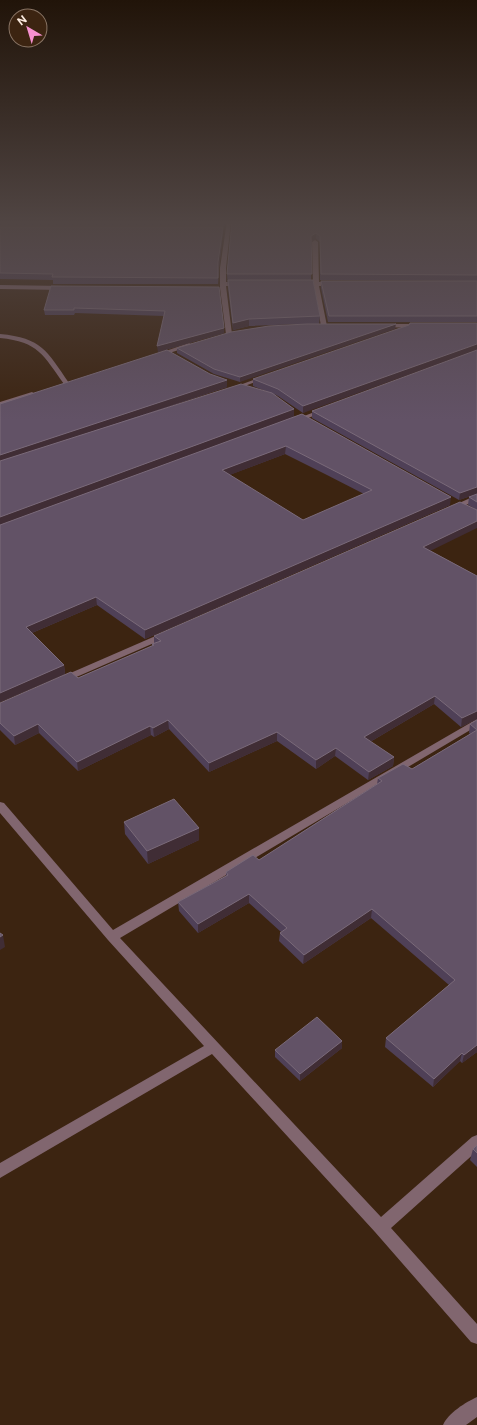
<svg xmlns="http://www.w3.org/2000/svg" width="477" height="1425" viewBox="0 0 477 1425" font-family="'Public Sans',sans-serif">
	<rect width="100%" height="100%" fill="#3c2411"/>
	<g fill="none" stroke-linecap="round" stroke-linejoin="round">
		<!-- minor -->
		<g fill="#81666f" fill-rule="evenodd">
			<polygon points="227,221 231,221 226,268 226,282 241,282 244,284 241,286 226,286 232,334 229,336 226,334 220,288 220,268"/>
			<polygon points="315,240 318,242 319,282 335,282 338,284 335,286 319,286 327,326 324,328 321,326 314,286 301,286 298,284 301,282 313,282 312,242"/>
			<polygon points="0,285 64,286 67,288 64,290 0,289"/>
			<polygon points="383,324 419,324 422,326 419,328 381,327 381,325"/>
			<path d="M0,334C42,338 47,351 69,383L68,384H64C43,355 39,342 0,338Z"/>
			<polygon points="189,343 192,345 191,346 157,357 154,355"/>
			<polygon points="264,376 269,377 234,390 229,389"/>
			<polygon points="32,392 35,394 34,395 0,406 0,402"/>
			<polygon points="325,408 328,410 327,411 297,422 291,421"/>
			<polygon points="477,495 477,500 455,510 449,510 448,508"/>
			<polygon points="167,631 172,634 170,636 65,682 62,683 57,680 59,678"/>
			<polygon points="477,719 477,726 120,938 381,1217 472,1137 477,1135 477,1151 391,1228 477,1324 477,1344 471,1342 375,1232 212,1054 0,1178 0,1163 204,1046 108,940 0,813 0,802 4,803 113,930"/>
			<path d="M477,1397V1417L466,1425H443C448,1413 466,1402 477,1397Z"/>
		</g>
	</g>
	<!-- wall -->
	<g fill="#4f4057" fill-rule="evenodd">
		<polygon points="0,221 226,221 225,226 0,226"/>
		<polygon points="232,221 477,221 477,281 320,280 320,242 316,239 311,242 311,280 320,316 319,324 309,324 240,382 214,374 177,353 177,348 303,324 249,326 233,330 228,288 227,274"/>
		<polygon points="0,227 223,227 223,232 219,268 218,284 53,284 53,280 0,279"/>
		<polygon points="321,281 477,281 477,322 328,322 321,288"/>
		<polygon points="219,287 224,328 224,333 158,352 164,316 75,313 74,315 45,315 44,310"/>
		<path d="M477,323L303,413L278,396L274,394L294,417L142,473L302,414L450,505L145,639L97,605L32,633L64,665L65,674L0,702V404L210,374L227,380V387L135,418L268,392L253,386V379ZM285,454L325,474L364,494L303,520L229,475Z"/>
		<polygon points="312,411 477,494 459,500 312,418"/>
		<polygon points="477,494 477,510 468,505 469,497"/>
		<polygon points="431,551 477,576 477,719 461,727 434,704 370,742 394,757 393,766 368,780 335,756 316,769 277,741 209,772 169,729 154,737 151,735 78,771 39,733 15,745 0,730 0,703 78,678 152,646 152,644 154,644 154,636"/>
		<polygon points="477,720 477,1052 462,1063 460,1061 433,1087 385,1047 386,1038 449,985 371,918 303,964 279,941 280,933 281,932 249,903 198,933 179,911 178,902 226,876 226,872 259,860 377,784 378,778 412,769 470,734 469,733 470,724"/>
		<polygon points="124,822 199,828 199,840 148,864 125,834"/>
		<polygon points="342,1041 342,1048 300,1081 275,1057 275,1050"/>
		<polygon points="477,1145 477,1167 470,1160 473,1149"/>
	</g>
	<!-- shaded-wall -->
	<g fill="#402d35">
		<polygon points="223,227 223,232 219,268 218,284 218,262"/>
		<polygon points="316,233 316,239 310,242 311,236"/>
		<polygon points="249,319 249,326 233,330 233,323"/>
		<polygon points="396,324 395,329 240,382 240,377"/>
		<polygon points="224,328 224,333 158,352 157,346"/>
		<polygon points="477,344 477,350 303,413 303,406"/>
		<polygon points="227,380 227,387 0,462 0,455"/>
		<polygon points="294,409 294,417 0,525 0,517"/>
		<polygon points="286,446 285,454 222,478 222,470"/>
		<polygon points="477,487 477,494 459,500 460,493"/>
		<polygon points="451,497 450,505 145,639 145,630"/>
		<polygon points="477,521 477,528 422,555 423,547"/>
		<polygon points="96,597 97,605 27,635 26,627"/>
		<polygon points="64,665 65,674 0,702 0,693"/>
		<polygon points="435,696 434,704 363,746 364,737"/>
		<polygon points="477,711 477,719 461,727 462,718"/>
		<polygon points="168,720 169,729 154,737 153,728"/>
		<polygon points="38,724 39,733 15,745 14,736"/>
		<polygon points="150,726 151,735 78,771 77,762"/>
		<polygon points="277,732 277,741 209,772 209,763"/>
		<polygon points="336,748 335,756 316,769 316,760"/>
		<polygon points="394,757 393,766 368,780 369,772"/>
		<polygon points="199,828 199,840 148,864 147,851"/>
		<polygon points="249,894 249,903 198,933 198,924"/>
		<polygon points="372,909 371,918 303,964 304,955"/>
		<polygon points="3,935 5,947 0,950 0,937"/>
		<polygon points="342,1041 342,1048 300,1081 300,1074"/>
		<polygon points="477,1045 477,1052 462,1063 464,1055"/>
		<polygon points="462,1053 460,1061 433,1087 434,1079"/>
	</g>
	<!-- building -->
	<g fill="#625266" stroke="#7a6a79" fill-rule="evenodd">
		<polygon points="232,221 477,221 477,275 321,274 320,236 316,233 311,236 312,274 227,274"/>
		<polygon points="0,227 223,227 218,262 218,278 52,277 53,274 0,273"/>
		<polygon points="228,280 313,280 320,316 249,319 233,323"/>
		<polygon points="321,281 477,281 477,316 329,316"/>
		<polygon points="51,286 219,287 224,328 157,346 165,311 74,308 74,310 44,310"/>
		<polygon points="410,323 477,323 477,344 303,406 278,389 253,379 409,325"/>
		<polygon points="307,324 396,324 240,377 214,369 177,348 231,332 269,326"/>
		<polygon points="167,350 210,374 227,380 0,455 0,404"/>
		<polygon points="477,350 477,487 460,493 312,411"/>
		<polygon points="241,384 272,393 294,409 0,517 0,461"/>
		<path d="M302,414L451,497L145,630L96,597L26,627L64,665L0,693V525ZM286,446L325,466L372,490L303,520L222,470Z"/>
		<polygon points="477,494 477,502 469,497"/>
		<polygon points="460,502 477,510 477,521 423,547 477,576 477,711 462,718 435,696 364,737 394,757 369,772 336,748 316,760 277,732 209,763 168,720 153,728 150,726 77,762 38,724 14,736 0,723 0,703 71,672 78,678 154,645 152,644 161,641 154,636"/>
		<polygon points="477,720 477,730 470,724"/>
		<polygon points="477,730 477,1045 464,1055 462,1053 434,1079 386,1038 455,980 372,909 304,955 280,933 287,928 249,894 198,924 178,902 228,875 226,872 253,855 259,860 382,781 378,778 403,764 412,769"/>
		<polygon points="174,799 199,828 147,851 124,822"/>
		<polygon points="0,933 3,935 0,937"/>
		<polygon points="317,1017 342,1041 300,1074 275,1050"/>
		<polygon points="477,1145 477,1153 473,1149"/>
	</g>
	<!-- sky -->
	<linearGradient id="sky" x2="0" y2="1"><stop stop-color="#211409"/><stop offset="0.53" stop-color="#504543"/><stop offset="1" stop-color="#504543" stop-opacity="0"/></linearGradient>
	<rect width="477" height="420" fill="url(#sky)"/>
	<!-- north arrow -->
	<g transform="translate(28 28) rotate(322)"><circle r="19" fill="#3c2411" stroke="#897464"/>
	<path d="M0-3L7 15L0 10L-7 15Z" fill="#f690cf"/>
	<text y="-6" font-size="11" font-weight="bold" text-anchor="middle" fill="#fcece0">N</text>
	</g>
</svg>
